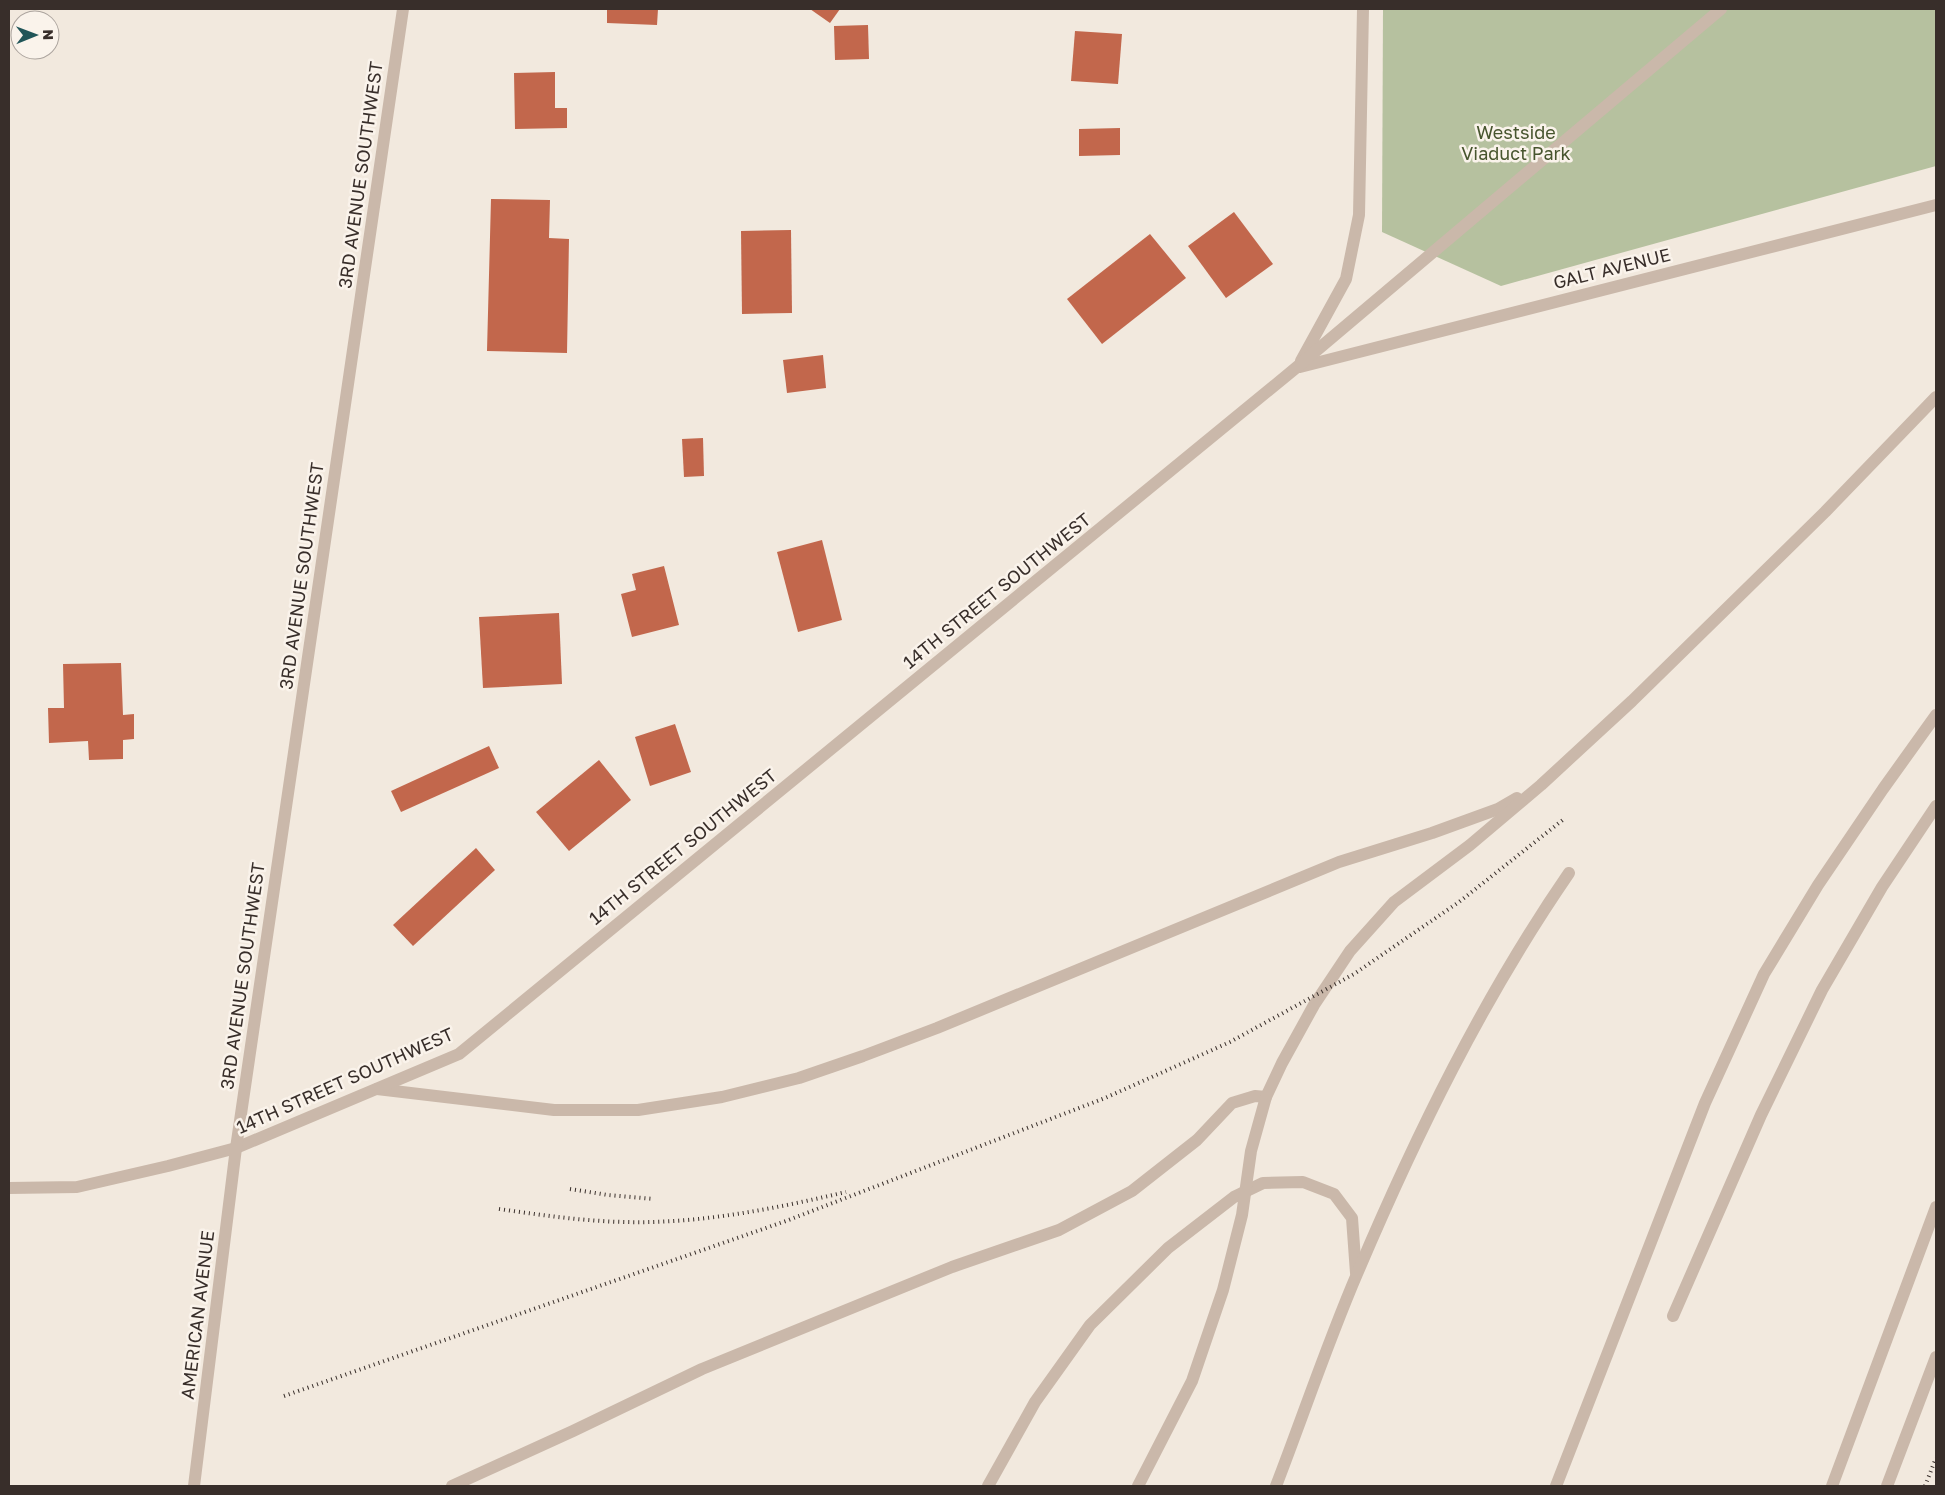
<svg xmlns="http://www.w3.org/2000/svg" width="1945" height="1495" viewBox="0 0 1945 1495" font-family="'Golos Text',sans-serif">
	<rect width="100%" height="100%" fill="#f2e9de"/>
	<!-- green -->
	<polygon fill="#b6c19f" points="1383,9 1936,9 1936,166 1501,286 1382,232"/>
	<!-- building -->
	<g fill="#c2674c">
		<polygon points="607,9 658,9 657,25 607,23"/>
		<polygon points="810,9 840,9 830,23"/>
		<polygon points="868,25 869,59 835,60 834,26"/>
		<polygon points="1075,31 1122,34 1118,84 1071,81"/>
		<polygon points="555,72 555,108 567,108 567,128 515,129 514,73"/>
		<polygon points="1120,128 1120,155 1079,156 1079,129"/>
		<polygon points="491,199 550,200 549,238 569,239 567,353 487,351"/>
		<polygon points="1234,212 1273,264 1226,298 1188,246"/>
		<polygon points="791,230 792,313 742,314 741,231"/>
		<polygon points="1150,234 1186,278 1102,344 1067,299"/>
		<polygon points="823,355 826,388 787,393 783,360"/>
		<polygon points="703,438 704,476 684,477 682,439"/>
		<polygon points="822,540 842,620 798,632 777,552"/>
		<polygon points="664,566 679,625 632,637 621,594 636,590 632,574"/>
		<polygon points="559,613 562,684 483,688 479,617"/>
		<polygon points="121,663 123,715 134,714 134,739 123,740 123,759 89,760 88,741 49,743 48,708 64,708 63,664"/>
		<polygon points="675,724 691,772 650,786 635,737"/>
		<polygon points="489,746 499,768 401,812 391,791"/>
		<polygon points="599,760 631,800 569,851 536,812"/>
		<polygon points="476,848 495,870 413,946 393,925"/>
	</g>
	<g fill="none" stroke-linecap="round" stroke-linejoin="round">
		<!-- minor -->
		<g stroke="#cab8aa" stroke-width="12">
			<polyline points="1301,361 1346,279 1359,215 1363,9"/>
			<polyline points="1300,367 1936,205"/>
			<polyline points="377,1089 554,1110 638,1110 722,1097 799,1078 863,1056 937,1028 1339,862 1432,833 1498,809 1517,798"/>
			<polyline points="9,1188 77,1187 168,1166 236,1148 459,1054 1297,367 1721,9"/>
			<polyline points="1673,1316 1761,1115 1822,990 1882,887 1936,806"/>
			<polyline points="194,1486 236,1148 403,9"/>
			<polyline points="452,1486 573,1431 702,1369 952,1267 1059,1230 1132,1191 1197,1140 1232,1103 1255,1096 1266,1097"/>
			<polyline points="988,1486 1035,1402 1090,1325 1168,1248 1234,1197 1263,1183 1303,1182 1334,1194 1352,1218 1356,1273"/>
			<polyline points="1138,1486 1192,1381 1223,1290 1242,1215 1251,1151 1266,1097 1282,1063 1314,1005 1350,951 1394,902 1470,845 1541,785 1632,701 1825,512 1936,397"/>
			<path d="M1276,1486C1303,1416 1327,1344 1357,1274C1416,1135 1483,998 1569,873"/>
			<polyline points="1556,1486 1705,1103 1764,974 1818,885 1883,789 1936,715"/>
			<polyline points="1832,1486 1936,1207"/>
			<polyline points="1887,1486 1936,1357"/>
		</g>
		<!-- rail -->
		<g stroke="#382e2a" stroke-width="4" stroke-dasharray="1 4" stroke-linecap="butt">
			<polyline points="570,1189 608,1195 654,1199"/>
			<path d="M499,1209C541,1215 582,1221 624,1222C699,1224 773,1209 846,1192"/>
			<polyline points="284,1396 786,1221 1105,1098 1230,1042 1354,974 1459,902 1564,819"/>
			<polyline points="1925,1486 1936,1458"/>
		</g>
	</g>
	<g text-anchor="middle" stroke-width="5" stroke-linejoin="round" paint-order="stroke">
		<!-- park labels -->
		<g font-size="18" fill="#47552e" stroke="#faf3eb">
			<text x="1516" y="139">Westside<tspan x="1516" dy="21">Viaduct Park</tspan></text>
		</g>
		<!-- street labels -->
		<g font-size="18" fill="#382e2a" stroke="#faf3eb">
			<text transform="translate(361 175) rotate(-82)" y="6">3RD AVENUE SOUTHWEST</text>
			<text transform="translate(1612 269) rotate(-14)" y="6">GALT AVENUE</text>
			<text transform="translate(302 576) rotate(-82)" y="6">3RD AVENUE SOUTHWEST</text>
			<text transform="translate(997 591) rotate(-39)" y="6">14TH STREET SOUTHWEST</text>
			<text transform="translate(683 847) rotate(-39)" y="6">14TH STREET SOUTHWEST</text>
			<text transform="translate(243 976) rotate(-82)" y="6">3RD AVENUE SOUTHWEST</text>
			<text transform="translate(345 1081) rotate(-24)" y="6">14TH STREET SOUTHWEST</text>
			<text transform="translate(198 1315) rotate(-83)" y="6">AMERICAN AVENUE</text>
		</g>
	</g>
	<!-- border -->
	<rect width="1945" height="1495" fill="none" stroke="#382e2a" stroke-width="20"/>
	<!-- north arrow -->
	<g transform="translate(35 35) rotate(89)"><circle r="24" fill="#faf3eb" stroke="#aca49e"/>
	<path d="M0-4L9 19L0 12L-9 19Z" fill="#205558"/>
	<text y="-8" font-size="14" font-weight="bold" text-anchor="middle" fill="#382e2a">N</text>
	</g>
</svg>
